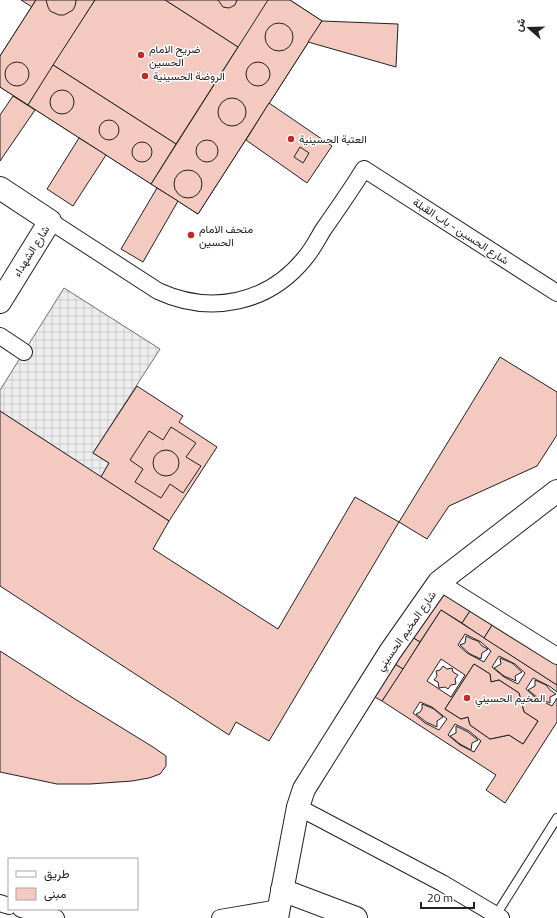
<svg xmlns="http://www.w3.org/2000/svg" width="557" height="918" viewBox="0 0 557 918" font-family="'Titillium Web',Vazirmatn,sans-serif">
	<defs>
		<pattern id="plaza-grid" width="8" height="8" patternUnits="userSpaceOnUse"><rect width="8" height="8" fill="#ededed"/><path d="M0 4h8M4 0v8" fill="none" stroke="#cbcbcb"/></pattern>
	</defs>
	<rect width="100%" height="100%" fill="#fff"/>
	<!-- plaza -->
	<polygon fill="url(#plaza-grid)" stroke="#6f6f6f" points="64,288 160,349 93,453 109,463 101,477 0,411 0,390"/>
	<!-- building -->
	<g fill="#f3c9c0" stroke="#222" fill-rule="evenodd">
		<polygon points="21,0 36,0 32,7"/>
		<polygon points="36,0 95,0 53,65 176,144 238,47 165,0 290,0 322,21 198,214 0,87 0,56"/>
		<polygon points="36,0 95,0 28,105 0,87 0,56"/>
		<polygon points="46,0 76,0 76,1 75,6 73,10 64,15 59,15 50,11 48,7"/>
		<polygon points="95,0 165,0 238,47 176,144 53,65"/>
		<polygon points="218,0 237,0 235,5 229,8 223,7"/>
		<polygon points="268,0 290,0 322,21 198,214 151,184"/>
		<polygon points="322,21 398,24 396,67 308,42"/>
		<circle cx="279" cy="37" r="14"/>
		<circle cx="17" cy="74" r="12"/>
		<circle cx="258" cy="74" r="12"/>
		<polygon points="53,65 176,144 151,184 28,105"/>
		<circle cx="62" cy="102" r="12"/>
		<polygon points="13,96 35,110 0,161 0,115"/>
		<circle cx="232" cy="112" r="14"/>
		<polygon points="269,103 332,146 307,183 246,140"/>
		<circle cx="109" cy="130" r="10"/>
		<polygon points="79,138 106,155 73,206 47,189"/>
		<circle cx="207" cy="151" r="11"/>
		<circle cx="142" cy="152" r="10"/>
		<polygon points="300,147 309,153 303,163 294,157"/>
		<circle cx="188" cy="184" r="14"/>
		<polygon points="157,188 178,201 143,262 121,249"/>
		<polygon points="500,357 557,392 557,435 537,466 449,506 427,539 399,522"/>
		<polygon points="137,386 183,416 179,422 217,447 169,521 101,477 109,463 93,453"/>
		<polygon points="0,411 169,521 153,549 278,629 355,497 399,522 269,741 236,722 229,735 0,586"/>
		<polygon points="171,427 196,443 186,457 201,466 183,493 170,484 161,498 135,482 143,469 130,460 149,431 163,440"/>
		<circle cx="166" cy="463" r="13"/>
		<polygon points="442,590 472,608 462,623 441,610 420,642 407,634"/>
		<polygon points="472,608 494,622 484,638 462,623"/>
		<path d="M441,610L557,685V692L549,686L533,678L526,689L536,698L552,706L557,698V722L505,803L486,790L496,775L382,701ZM465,634L481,642L491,651L484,662L467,653L458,645ZM499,656L515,664L525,673L518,684L504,677L492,667ZM441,659L465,675L451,697L427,681ZM474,664L490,674L491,682L499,680L519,693L524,712L538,721L523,744L509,735L490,739L470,725L468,717L461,719L445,709ZM420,702L432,707L447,719L439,730L425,723L413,713ZM455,724L469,731L481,741L474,752L460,745L448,735Z"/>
		<polygon points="494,622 557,663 557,685 484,638"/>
		<polygon points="407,634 420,642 403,669 390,661"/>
		<polygon points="466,636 472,639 478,641 482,646 488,649 482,653 481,659 470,654 460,645 465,643"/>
		<polygon points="0,651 75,699 153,747 166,756 166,766 160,774 149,778 132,781 90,784 57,784 0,772"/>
		<polygon points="500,658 512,663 522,672 515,676 516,681 504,676 494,668 501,664"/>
		<polygon points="390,661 403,669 382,701 373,696"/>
		<polygon points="474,664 490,674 491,682 499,680 519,693 524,712 538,721 523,744 509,735 490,739 470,725 468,717 461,719 445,709"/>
		<polygon points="443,666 447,669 452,668 453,672 458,675 455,679 456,684 451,685 448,689 445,687 439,688 438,682 434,680 437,676 436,671 440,670"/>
		<polygon points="535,680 546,685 550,690 556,694 550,697 550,703 538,698 528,690 535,686"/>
		<polygon points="422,704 434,709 443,717 437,721 437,727 426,722 416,714 420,712 422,709"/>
		<polygon points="456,726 468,732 478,740 472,743 471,750 460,744 450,736 456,733"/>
	</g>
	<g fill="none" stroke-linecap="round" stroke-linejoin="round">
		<defs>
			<polyline id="lane" points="496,915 557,818"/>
			<g id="street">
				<path d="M50,221L158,291C210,315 268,304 305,258C312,250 317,240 323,230C337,210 351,190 364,169L557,293"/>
				<polyline points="0,336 24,352"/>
				<polyline points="439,582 557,656"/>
				<polyline points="298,807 442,883 501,918"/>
				<polyline points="0,903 9,906"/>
				<polyline points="21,909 56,918"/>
				<polyline points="220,918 279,908"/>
			</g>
			<g id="secondary">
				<polyline points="0,188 50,221 0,302"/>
				<polyline points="282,890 356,918"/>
				<polyline points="277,918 298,807 304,789 390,652 439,582 557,491"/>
			</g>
		</defs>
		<!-- lane casing -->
		<use href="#lane" stroke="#222" stroke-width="10"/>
		<!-- street casing -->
		<use href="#street" stroke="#222" stroke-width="18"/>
		<!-- secondary casing -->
		<use href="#secondary" stroke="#222" stroke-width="24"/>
		<!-- lane -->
		<use href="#lane" stroke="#fff" stroke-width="8"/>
		<!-- street -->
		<use href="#street" stroke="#fff" stroke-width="16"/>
		<!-- secondary -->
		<use href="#secondary" stroke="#fff" stroke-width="22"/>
	</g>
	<!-- markers -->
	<g fill="#c62828" stroke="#fff" stroke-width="1.5">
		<circle cx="141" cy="55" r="4"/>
		<circle cx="145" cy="76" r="4"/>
		<circle cx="291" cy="139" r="4"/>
		<circle cx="191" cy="235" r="4"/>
		<circle cx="467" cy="698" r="4"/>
	</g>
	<g text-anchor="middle" stroke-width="3" stroke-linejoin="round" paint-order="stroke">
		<!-- poi labels -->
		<g font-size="11" fill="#222" stroke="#fff" text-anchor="start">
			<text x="149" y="53">ضريح الامام<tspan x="149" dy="13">الحسين</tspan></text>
			<text x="153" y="80">الروضة الحسينية</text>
			<text x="299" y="143">العتبة الحسينية</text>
			<text x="199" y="233">متحف الامام<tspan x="199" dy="13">الحسين</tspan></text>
			<text x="475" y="702">المخيم الحسيني</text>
		</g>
		<!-- street labels -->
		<g font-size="11" fill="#222" stroke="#fff">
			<text transform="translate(461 231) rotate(33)" y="4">شارع الحسين - باب القبلة</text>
			<text transform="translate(31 251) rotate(-58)" y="4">شارع الشهداء</text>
			<text transform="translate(406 631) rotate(-55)" y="4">شارع المخيم الحسيني</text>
		</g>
	</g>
	<!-- legend -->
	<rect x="8" y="858" width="130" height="52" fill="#ffffff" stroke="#a7a7a7"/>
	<rect x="16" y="871" width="20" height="6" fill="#ffffff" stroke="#a7a7a7"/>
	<text x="44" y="878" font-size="12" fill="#222222">طريق</text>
	<rect x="16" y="888" width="20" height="12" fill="#f3c9c0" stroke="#a7a7a7"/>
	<text x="44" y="898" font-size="12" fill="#222222">مبنى</text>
	<!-- north arrow -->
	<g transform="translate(529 28) rotate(290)" stroke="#ffffff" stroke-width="3" paint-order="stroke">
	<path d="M0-3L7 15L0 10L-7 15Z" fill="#222222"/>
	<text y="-6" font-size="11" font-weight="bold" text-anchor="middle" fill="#222222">ش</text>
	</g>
	<!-- scale -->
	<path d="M421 902v6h53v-6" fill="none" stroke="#222222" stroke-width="2"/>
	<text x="427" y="902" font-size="12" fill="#222222" stroke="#ffffff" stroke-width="3" paint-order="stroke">20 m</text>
</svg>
